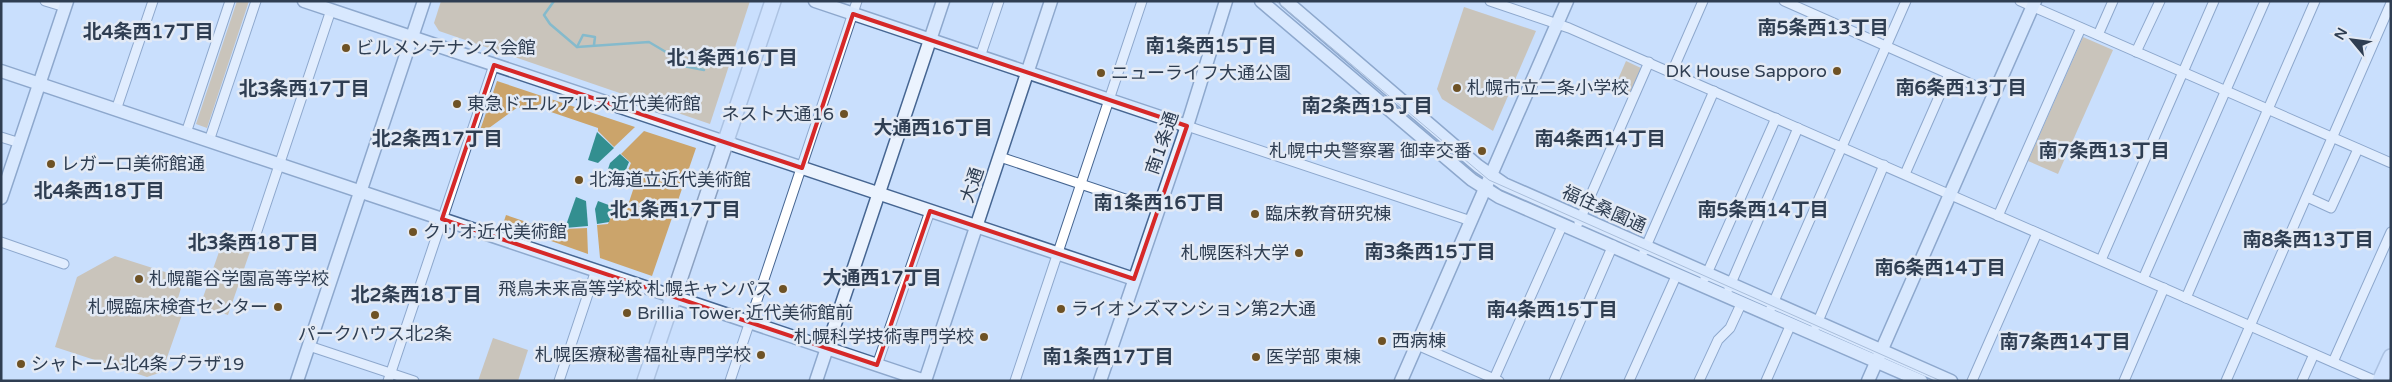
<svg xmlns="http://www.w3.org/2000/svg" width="2392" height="382" viewBox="0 0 2392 382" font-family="'Varela Round','Noto Sans JP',sans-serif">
	<rect width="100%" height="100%" fill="#c9dffd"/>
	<!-- green -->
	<g fill="#cba46b">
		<polygon points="237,1 249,1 207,128 196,124"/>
		<polygon points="441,1 750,1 710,124 439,31 434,23"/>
		<polygon points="1464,7 1536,31 1493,131 1442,99 1437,89"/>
		<polygon points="2083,37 2113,50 2058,174 2028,161"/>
		<polygon points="1626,61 1641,68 1630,93 1615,86"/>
		<polygon points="497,81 635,127 614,147 598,131 598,128 548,111 550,101 548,101 526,110 518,107 478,136"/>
		<polygon points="644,131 696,148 652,276 600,258 597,225 608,224 614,208 626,211 636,181 625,177 631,163 621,154"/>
		<polygon points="506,215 562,234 564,229 587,228 588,254 503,224"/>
		<polygon points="226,232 254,240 228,315 200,306"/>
		<polygon points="115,256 184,278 176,305 184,309 162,372 147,377 55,347 77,277"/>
		<polygon points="493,338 528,350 518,381 478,381"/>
	</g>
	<!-- water -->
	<g fill="#338f90">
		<polygon points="597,132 614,148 598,163 588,160"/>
		<polygon points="620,154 629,162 623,177 607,172 610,163"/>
		<polygon points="576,197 586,201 588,226 565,228"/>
		<polygon points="598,201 614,207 609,222 597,224 595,209"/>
	</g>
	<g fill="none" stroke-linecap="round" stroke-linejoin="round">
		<!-- stream -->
		<g stroke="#338f90" stroke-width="2.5">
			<polyline points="554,1 544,15 550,24 577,47 649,42 671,55 678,65 704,70"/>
			<polyline points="577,47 583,35 595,37 594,45"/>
		</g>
		<defs>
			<g id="street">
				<polyline points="45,1 65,7"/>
				<polyline points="1490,1 1569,28 2376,381"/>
				<polyline points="1784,1 1994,94"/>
				<polyline points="2020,1 2391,163"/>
				<polyline points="2098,35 2113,1"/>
				<polyline points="2136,52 2160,1"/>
				<polyline points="980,57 999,1"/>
				<polyline points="1672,72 1703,1"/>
				<polyline points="116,110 153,1"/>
				<polyline points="1187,126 1471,221"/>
				<polyline points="186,133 230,1"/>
				<polyline points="1,137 20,143"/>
				<polyline points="209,141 256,1"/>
				<polyline points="1000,157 1158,210"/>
				<polyline points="1905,174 1949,74"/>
				<polyline points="2307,197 2331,208 2358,149"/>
				<polyline points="1998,216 2081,28"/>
				<polyline points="1579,222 1649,62"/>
				<polyline points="254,240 331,10"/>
				<polyline points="1,242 64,264"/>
				<polyline points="1644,251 1714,91"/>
				<polyline points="2101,260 2214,1"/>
				<polyline points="1705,278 1776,118"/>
				<polyline points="2143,279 2265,1"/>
				<polyline points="1729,288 1798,128"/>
				<polyline points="2186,298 2315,1"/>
				<polyline points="1771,308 1906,1"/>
				<polyline points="1816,326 1884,165"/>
				<polyline points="1417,345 1499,381"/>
				<polyline points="309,346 414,381"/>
				<polyline points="2333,362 2391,232"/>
				<polyline points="877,365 930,211"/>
				<polyline points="388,381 494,65"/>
				<polyline points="559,381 596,270"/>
				<polyline points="730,381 857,1"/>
				<polyline points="1015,381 1142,1"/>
				<polyline points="1493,381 1563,224"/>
				<polyline points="1554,381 1613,245"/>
				<polyline points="1629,381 1677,274"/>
				<polyline points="1699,381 1718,340 1730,328 1742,302"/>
				<polyline points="1766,381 1791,324"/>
				<polyline points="1972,381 2037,233"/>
				<polyline points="2124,381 2164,288"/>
				<polyline points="2226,381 2391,3"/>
				<polyline points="2302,381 2314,354"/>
			</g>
			<g id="secondary">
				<polyline points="304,1 1134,279"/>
				<polyline points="815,1 1187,126"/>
				<polyline points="1261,1 1472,180 1499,197 1921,381"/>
				<polyline points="1286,1 1478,166 1504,184 1951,381"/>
				<polyline points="1,71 925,381"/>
				<polyline points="1,198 67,1"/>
				<polyline points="297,381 424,1"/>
				<polyline points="816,381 943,1"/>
				<polyline points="925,381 1051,1"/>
				<polyline points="1100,381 1187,126 1226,1"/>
				<polyline points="1401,381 1567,1"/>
				<polyline points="1868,381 2035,1"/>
			</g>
			<g id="primary">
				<polyline points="645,381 773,1"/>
				<polyline points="2380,381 2391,357"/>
			</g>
		</defs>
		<!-- street casing -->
		<use href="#street" stroke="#466692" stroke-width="11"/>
		<!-- secondary casing -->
		<use href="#secondary" stroke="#466692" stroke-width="15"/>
		<!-- primary casing -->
		<use href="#primary" stroke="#8ba1c1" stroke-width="18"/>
		<!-- street -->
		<use href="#street" stroke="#fff" stroke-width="9"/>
		<!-- secondary -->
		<use href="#secondary" stroke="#ebf3fe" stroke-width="12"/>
		<!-- primary -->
		<use href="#primary" stroke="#d7e7fe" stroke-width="15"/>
		<!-- tram -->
		<polyline stroke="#8396af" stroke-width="1" points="1276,1 1489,180 1941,381"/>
	</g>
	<!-- marked area -->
	<path d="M0 0H2392V382H0ZM853,14L1187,126L1134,279L930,211L877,365L442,219L494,65L802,168Z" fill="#c9dffd" fill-opacity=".55" fill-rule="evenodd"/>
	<path fill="none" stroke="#d62828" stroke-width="4" stroke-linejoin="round" d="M853,14L1187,126L1134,279L930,211L877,365L442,219L494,65L802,168Z"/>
	<!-- markers -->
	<g fill="#6e5225" stroke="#e3eaf5" stroke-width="2">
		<circle cx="346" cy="48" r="5"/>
		<circle cx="1837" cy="71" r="5"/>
		<circle cx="1101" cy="73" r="5"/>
		<circle cx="1457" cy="88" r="5"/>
		<circle cx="457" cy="104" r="5"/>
		<circle cx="844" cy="114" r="5"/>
		<circle cx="1482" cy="151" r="5"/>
		<circle cx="51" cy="164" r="5"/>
		<circle cx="579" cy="180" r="5"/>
		<circle cx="1255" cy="214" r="5"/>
		<circle cx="413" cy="232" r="5"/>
		<circle cx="1299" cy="253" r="5"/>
		<circle cx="139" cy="279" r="5"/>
		<circle cx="783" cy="289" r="5"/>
		<circle cx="278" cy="307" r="5"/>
		<circle cx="1061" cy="309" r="5"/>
		<circle cx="627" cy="313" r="5"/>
		<circle cx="375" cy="315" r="5"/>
		<circle cx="984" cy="337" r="5"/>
		<circle cx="1382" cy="341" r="5"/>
		<circle cx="761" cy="355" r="5"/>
		<circle cx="1256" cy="357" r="5"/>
		<circle cx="21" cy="364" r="5"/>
	</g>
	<g text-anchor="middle" stroke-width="5" stroke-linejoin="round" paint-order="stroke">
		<!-- poi labels -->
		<g font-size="18" fill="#2f3e52" stroke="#e3eaf5" text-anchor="start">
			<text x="356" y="54">ビルメンテナンス会館</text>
			<text x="1827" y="77" text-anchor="end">DK House Sapporo</text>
			<text x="1111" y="79">ニューライフ大通公園</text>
			<text x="1467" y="94">札幌市立二条小学校</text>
			<text x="467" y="110">東急ドエルアルス近代美術館</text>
			<text x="834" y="120" text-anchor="end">ネスト大通16</text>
			<text x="1472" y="157" text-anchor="end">札幌中央警察署 御幸交番</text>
			<text x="61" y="170">レガーロ美術館通</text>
			<text x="589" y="186">北海道立近代美術館</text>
			<text x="1265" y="220">臨床教育研究棟</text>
			<text x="423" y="238">クリオ近代美術館</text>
			<text x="1289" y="259" text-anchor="end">札幌医科大学</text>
			<text x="149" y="285">札幌龍谷学園高等学校</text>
			<text x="773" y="295" text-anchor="end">飛鳥未来高等学校 札幌キャンパス</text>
			<text x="268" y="313" text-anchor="end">札幌臨床検査センター</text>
			<text x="1071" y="315">ライオンズマンション第2大通</text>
			<text x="637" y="319">Brillia Tower 近代美術館前</text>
			<text x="375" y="340" text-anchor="middle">パークハウス北2条</text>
			<text x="974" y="343" text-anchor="end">札幌科学技術専門学校</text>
			<text x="1392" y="347">西病棟</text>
			<text x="751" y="361" text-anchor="end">札幌医療秘書福祉専門学校</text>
			<text x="1266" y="363">医学部 東棟</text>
			<text x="31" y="370">シャトーム北4条プラザ19</text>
		</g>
		<!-- street labels -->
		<g font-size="18" fill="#2f3e52" stroke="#e3eaf5">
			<text transform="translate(1162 143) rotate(-71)" y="6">南1条通</text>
			<text transform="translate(972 185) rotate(-71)" y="6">大通</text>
			<text transform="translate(1604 209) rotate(24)" y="6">福住桑園通</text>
		</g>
		<!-- neighbourhood labels -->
		<g font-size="19" font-weight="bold" fill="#2f3e52" stroke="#e3eaf5">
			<text x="1823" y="34">南5条西13丁目</text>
			<text x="148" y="38">北4条西17丁目</text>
			<text x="1211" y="52">南1条西15丁目</text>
			<text x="732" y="64">北1条西16丁目</text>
			<text x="1961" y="94">南6条西13丁目</text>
			<text x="304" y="95">北3条西17丁目</text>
			<text x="1367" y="112">南2条西15丁目</text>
			<text x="933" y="134">大通西16丁目</text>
			<text x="437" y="145">北2条西17丁目</text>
			<text x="1600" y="145">南4条西14丁目</text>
			<text x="2104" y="157">南7条西13丁目</text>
			<text x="99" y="197">北4条西18丁目</text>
			<text x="1159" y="209">南1条西16丁目</text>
			<text x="675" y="216">北1条西17丁目</text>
			<text x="1763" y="216">南5条西14丁目</text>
			<text x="2308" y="246">南8条西13丁目</text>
			<text x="253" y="249">北3条西18丁目</text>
			<text x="1430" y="258">南3条西15丁目</text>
			<text x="1940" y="274">南6条西14丁目</text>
			<text x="882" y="284">大通西17丁目</text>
			<text x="416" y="301">北2条西18丁目</text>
			<text x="1552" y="316">南4条西15丁目</text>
			<text x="2065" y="348">南7条西14丁目</text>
			<text x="1108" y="363">南1条西17丁目</text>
		</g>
	</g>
	<!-- border -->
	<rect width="2392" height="382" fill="none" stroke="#2f3e52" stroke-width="5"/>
	<!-- north arrow -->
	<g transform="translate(2352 40) rotate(299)" stroke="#e3eaf5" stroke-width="4" paint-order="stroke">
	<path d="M0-4L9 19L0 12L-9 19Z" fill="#2f3e52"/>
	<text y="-8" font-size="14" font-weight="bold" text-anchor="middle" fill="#2f3e52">N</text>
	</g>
</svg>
